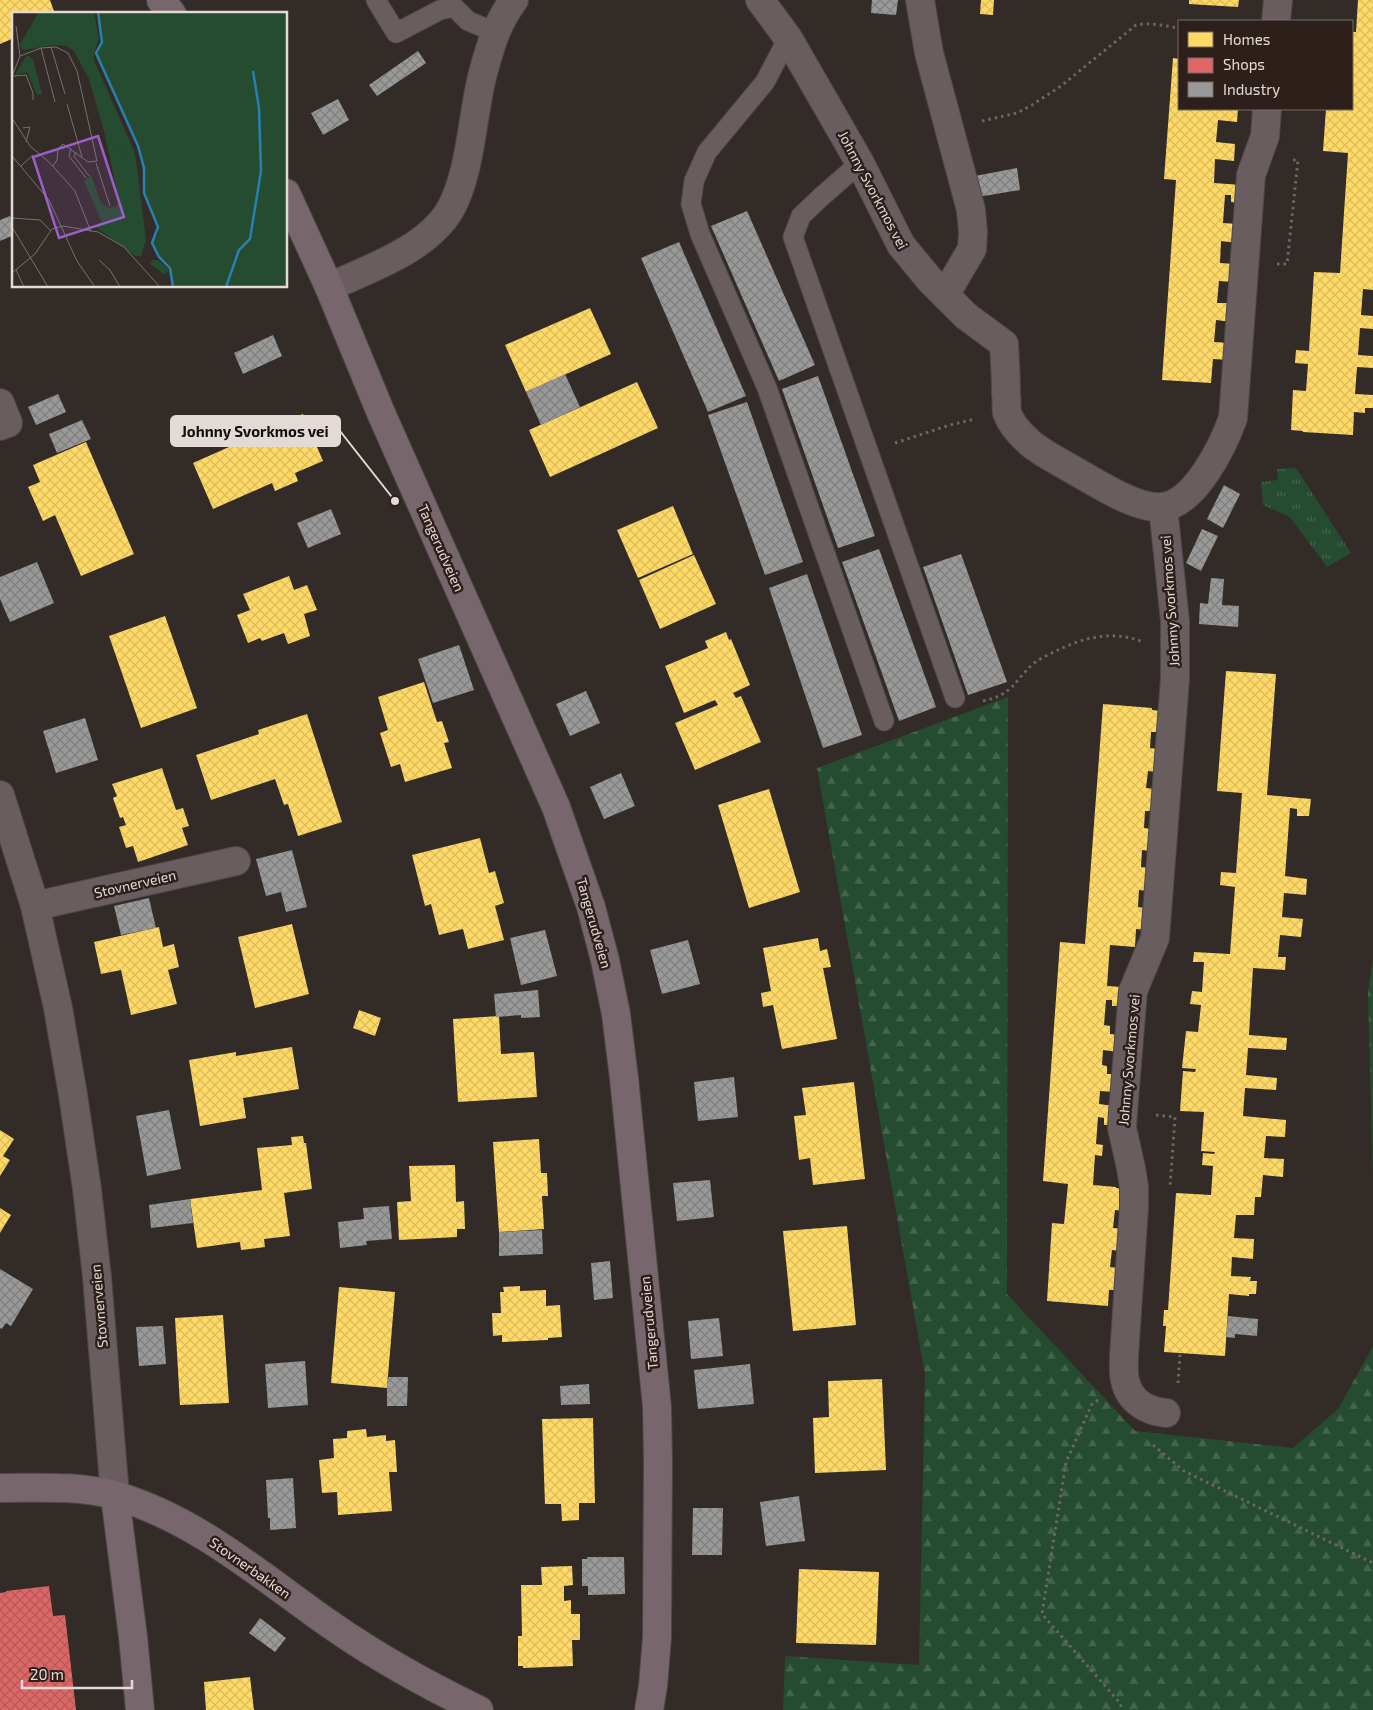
<svg xmlns="http://www.w3.org/2000/svg" width="1373" height="1710" viewBox="0 0 1373 1710" font-family="'Exo 2',sans-serif">
	<defs>
		<pattern id="forest-firs" width="22" height="20" patternUnits="userSpaceOnUse" patternTransform="scale(1.25)"><rect width="22" height="20" fill="#254c30"/><path d="M5 1l3.5 6h-7zM16 11l3.5 6h-7z" fill="#44654d"/></pattern>
		<pattern id="park-tufts" width="24" height="20" patternUnits="userSpaceOnUse" patternTransform="scale(1.25)"><rect width="24" height="20" fill="#254c30"/><path d="M3 7l-1-3M5 7V3M7 7l1-3M15 17l-1-3M17 17v-4M19 17l1-3" fill="none" stroke="#44654d"/></pattern>
		<pattern id="homes-cross-hatch" width="8" height="8" patternUnits="userSpaceOnUse" patternTransform="scale(1.25)"><rect width="8" height="8" fill="#ffd966"/><path d="M0 0l8 8M0 8l8-8" fill="none" stroke="#dabb5e"/></pattern>
		<pattern id="shops-cross-hatch" width="8" height="8" patternUnits="userSpaceOnUse" patternTransform="scale(1.25)"><rect width="8" height="8" fill="#e06666"/><path d="M0 0l8 8M0 8l8-8" fill="none" stroke="#b15b5b"/></pattern>
		<pattern id="industry-cross-hatch" width="8" height="8" patternUnits="userSpaceOnUse" patternTransform="scale(1.25)"><rect width="8" height="8" fill="#999"/><path d="M0 0l8 8M0 8l8-8" fill="none" stroke="#807f7e"/></pattern>
	</defs>
	<rect width="100%" height="100%" fill="#332b28"/>
	<!-- forest -->
	<g fill="url(#forest-firs)">
		<polygon points="1008,697 1007,1294 1135,1431 1293,1448 1338,1409 1373,1346 1373,1710 783,1710 785,1656 919,1665 925,1374 817,768"/>
		<polygon points="1373,958 1373,1176 1368,993"/>
	</g>
	<!-- park -->
	<polygon fill="url(#park-tufts)" points="1296,468 1351,553 1327,567 1290,517 1263,505 1261,482 1278,480 1277,469"/>
	<!-- homes -->
	<g fill="url(#homes-cross-hatch)">
		<polygon points="0,0 50,0 55,14 14,14 14,38 0,44"/>
		<polygon points="981,0 994,0 993,15 980,14"/>
		<polygon points="1189,0 1239,0 1238,7 1189,4"/>
		<polygon points="1358,0 1373,0 1373,290 1363,289 1361,315 1373,316 1373,329 1360,328 1358,355 1373,356 1373,368 1357,367 1355,394 1373,395 1373,408 1365,408 1365,413 1354,412 1353,435 1303,432 1303,431 1291,430 1293,390 1306,391 1308,364 1295,363 1296,350 1309,351 1314,272 1340,273 1348,153 1323,151 1326,109 1352,109 1352,32 1356,32"/>
		<polygon points="1173,58 1179,59 1179,109 1238,109 1237,122 1218,120 1216,142 1235,144 1234,161 1215,159 1214,183 1241,185 1240,203 1231,202 1231,195 1225,195 1223,223 1238,224 1237,243 1221,241 1220,263 1235,264 1234,282 1219,281 1217,303 1233,303 1232,322 1216,320 1214,342 1230,343 1229,360 1213,359 1211,383 1162,380 1176,180 1164,179"/>
		<polygon points="590,308 611,354 526,392 505,345"/>
		<polygon points="637,382 658,428 550,477 529,430"/>
		<polygon points="303,414 323,461 295,473 298,481 275,491 272,483 213,509 193,463"/>
		<polygon points="86,442 134,554 81,576 55,515 43,521 28,487 40,482 33,465"/>
		<polygon points="673,506 693,554 638,578 617,530"/>
		<polygon points="694,555 716,604 660,629 639,580"/>
		<polygon points="289,576 294,590 307,585 317,610 304,614 310,636 288,644 284,633 262,641 260,638 248,643 237,615 250,610 243,594"/>
		<polygon points="165,616 197,708 141,728 109,636"/>
		<polygon points="726,632 729,640 731,639 750,685 733,693 736,698 741,696 761,742 695,770 675,723 718,705 715,700 684,713 665,666 708,648 705,641"/>
		<polygon points="1226,671 1276,674 1267,795 1311,799 1309,816 1297,816 1297,809 1290,808 1285,876 1307,879 1306,895 1284,893 1282,917 1303,919 1301,937 1280,935 1278,957 1286,957 1285,970 1253,968 1249,1035 1287,1038 1286,1050 1248,1048 1246,1075 1277,1078 1276,1090 1245,1088 1243,1116 1286,1120 1285,1137 1266,1136 1264,1158 1284,1159 1283,1177 1263,1175 1261,1197 1255,1197 1254,1215 1236,1215 1234,1238 1254,1239 1253,1259 1232,1257 1231,1276 1251,1277 1250,1281 1257,1281 1256,1294 1249,1294 1249,1296 1229,1294 1225,1356 1164,1352 1166,1326 1163,1326 1164,1310 1168,1310 1176,1193 1211,1195 1213,1166 1202,1165 1203,1153 1214,1154 1215,1152 1201,1151 1204,1112 1180,1111 1183,1071 1195,1072 1196,1069 1182,1068 1186,1031 1198,1032 1201,1005 1190,1004 1192,991 1202,992 1204,962 1193,962 1194,952 1230,954 1235,887 1220,885 1221,872 1236,873 1242,793 1217,791"/>
		<polygon points="424,682 437,722 442,721 449,742 444,743 452,768 405,782 400,764 391,767 380,733 388,730 378,697"/>
		<polygon points="1103,704 1152,708 1152,710 1160,711 1159,732 1151,732 1150,748 1158,749 1156,772 1148,771 1146,788 1155,789 1154,811 1145,811 1144,828 1152,829 1150,851 1142,850 1141,867 1149,868 1148,891 1139,890 1138,907 1146,908 1145,930 1136,929 1135,947 1110,945 1107,986 1122,987 1121,1006 1112,1006 1112,1000 1106,1000 1104,1025 1110,1026 1110,1034 1120,1035 1118,1052 1103,1050 1102,1065 1107,1066 1107,1074 1116,1074 1115,1092 1100,1091 1099,1104 1114,1106 1113,1125 1104,1125 1104,1118 1098,1117 1096,1144 1103,1145 1102,1156 1095,1155 1093,1185 1116,1187 1116,1188 1125,1189 1124,1211 1115,1210 1113,1228 1123,1229 1121,1251 1112,1250 1110,1267 1119,1268 1118,1290 1109,1290 1108,1306 1047,1301 1052,1223 1064,1224 1068,1184 1043,1181 1060,942 1085,944"/>
		<polygon points="307,714 342,822 298,836 288,804 284,805 275,779 211,800 196,755 259,734 258,730"/>
		<polygon points="162,768 176,810 183,808 189,826 182,828 188,845 138,862 133,846 126,848 119,827 126,825 123,817 120,818 113,798 117,796 112,784"/>
		<polygon points="769,789 800,892 749,908 718,805"/>
		<polygon points="480,838 489,873 495,871 504,903 495,906 504,940 468,949 463,929 439,935 431,904 425,906 412,855"/>
		<polygon points="292,924 309,994 255,1008 238,937"/>
		<polygon points="159,927 163,947 174,944 179,967 168,970 177,1004 131,1015 121,970 101,974 94,942"/>
		<polygon points="818,938 820,951 827,949 831,967 823,968 837,1039 782,1049 773,1005 763,1007 761,993 771,991 763,948"/>
		<polygon points="359,1010 381,1018 375,1036 353,1028"/>
		<polygon points="499,1016 501,1054 534,1052 537,1097 458,1102 453,1019"/>
		<polygon points="292,1047 299,1089 243,1098 246,1118 200,1126 189,1060 236,1052 236,1056"/>
		<polygon points="854,1082 865,1179 813,1185 810,1158 799,1160 794,1116 806,1115 802,1088"/>
		<polygon points="0,1130 14,1139 3,1156 10,1160 0,1176"/>
		<polygon points="303,1136 304,1143 306,1143 312,1189 284,1193 290,1236 264,1239 265,1247 241,1250 240,1242 197,1248 190,1199 262,1190 257,1148 292,1145 291,1137"/>
		<polygon points="539,1139 541,1173 547,1173 548,1196 542,1196 544,1229 499,1232 493,1142"/>
		<polygon points="455,1165 456,1202 464,1201 465,1229 457,1229 457,1237 399,1240 397,1202 411,1201 409,1166"/>
		<polygon points="0,1208 11,1215 0,1233"/>
		<polygon points="847,1226 856,1325 793,1331 783,1231"/>
		<polygon points="520,1286 520,1291 546,1290 546,1306 560,1305 562,1337 548,1338 548,1340 502,1342 502,1335 493,1336 492,1313 501,1313 500,1292 504,1292 503,1287"/>
		<polygon points="339,1287 395,1292 387,1388 331,1383"/>
		<polygon points="223,1315 229,1403 180,1405 175,1318"/>
		<polygon points="882,1379 886,1470 815,1473 813,1418 829,1417 828,1381"/>
		<polygon points="593,1418 595,1503 579,1503 579,1520 562,1521 561,1504 545,1504 542,1419"/>
		<polygon points="366,1429 367,1437 386,1435 386,1441 395,1440 397,1472 389,1472 392,1511 338,1515 337,1492 322,1493 319,1460 334,1458 333,1439 347,1438 347,1431"/>
		<polygon points="572,1566 573,1585 564,1586 564,1601 571,1600 571,1614 580,1614 580,1640 572,1640 573,1666 523,1668 523,1666 518,1666 518,1636 522,1636 521,1585 542,1585 541,1567"/>
		<polygon points="799,1569 879,1572 876,1645 796,1643"/>
		<polygon points="250,1677 254,1710 206,1710 204,1682"/>
	</g>
	<!-- shops -->
	<polygon fill="url(#shops-cross-hatch)" points="49,1586 53,1616 65,1615 76,1710 0,1710 0,1593 6,1592 6,1591"/>
	<!-- industry -->
	<g fill="url(#industry-cross-hatch)">
		<polygon points="872,0 898,0 896,15 871,13"/>
		<polygon points="418,51 426,63 377,96 369,85"/>
		<polygon points="338,99 349,120 323,135 311,113"/>
		<polygon points="1017,168 1020,190 978,197 975,176"/>
		<polygon points="747,211 815,365 779,381 711,226"/>
		<polygon points="10,216 14,226 14,235 0,241 0,220"/>
		<polygon points="679,242 746,396 708,412 641,258"/>
		<polygon points="273,335 282,356 243,374 234,353"/>
		<polygon points="565,374 580,407 541,425 526,392"/>
		<polygon points="818,376 875,536 838,548 782,389"/>
		<polygon points="58,394 66,412 36,425 28,407"/>
		<polygon points="747,402 803,562 765,575 708,415"/>
		<polygon points="82,420 91,439 57,453 49,434"/>
		<polygon points="1224,485 1240,494 1223,528 1207,519"/>
		<polygon points="331,509 341,534 308,548 297,523"/>
		<polygon points="1202,529 1218,536 1201,571 1186,563"/>
		<polygon points="879,549 936,707 899,721 842,562"/>
		<polygon points="961,554 1007,682 968,695 923,567"/>
		<polygon points="37,562 54,603 10,622 0,599 0,577"/>
		<polygon points="807,574 862,735 823,748 769,588"/>
		<polygon points="1211,578 1224,579 1222,605 1239,606 1238,627 1199,624 1200,603 1208,604"/>
		<polygon points="459,645 474,690 433,703 418,659"/>
		<polygon points="586,691 600,723 570,736 556,704"/>
		<polygon points="85,718 98,760 56,773 43,731"/>
		<polygon points="621,773 635,806 604,819 590,787"/>
		<polygon points="292,850 307,907 286,912 281,892 266,896 256,859"/>
		<polygon points="149,898 156,928 121,935 114,906"/>
		<polygon points="545,930 557,976 521,985 510,938"/>
		<polygon points="688,940 700,984 662,994 650,950"/>
		<polygon points="538,990 540,1017 521,1018 521,1015 496,1017 494,994"/>
		<polygon points="734,1077 738,1117 698,1121 694,1082"/>
		<polygon points="169,1110 181,1169 147,1176 136,1116"/>
		<polygon points="710,1180 714,1217 677,1221 673,1183"/>
		<polygon points="190,1199 193,1223 151,1228 149,1205"/>
		<polygon points="389,1206 392,1239 366,1241 367,1245 340,1248 338,1222 364,1219 363,1208"/>
		<polygon points="542,1230 543,1254 499,1256 499,1232"/>
		<polygon points="610,1261 613,1298 594,1300 591,1263"/>
		<polygon points="0,1269 33,1289 11,1326 6,1323 2,1329 0,1328"/>
		<polygon points="1228,1316 1258,1319 1257,1336 1235,1334 1235,1338 1226,1337"/>
		<polygon points="719,1318 723,1356 691,1359 688,1321"/>
		<polygon points="163,1326 166,1364 139,1366 136,1327"/>
		<polygon points="305,1361 308,1405 268,1408 265,1364"/>
		<polygon points="750,1364 754,1404 698,1409 694,1370"/>
		<polygon points="387,1377 408,1377 407,1406 387,1406"/>
		<polygon points="589,1384 590,1404 561,1405 560,1386"/>
		<polygon points="293,1478 296,1528 270,1530 270,1518 268,1518 266,1480"/>
		<polygon points="799,1496 805,1541 766,1546 760,1502"/>
		<polygon points="693,1508 723,1508 722,1555 692,1555"/>
		<polygon points="587,1557 624,1557 625,1594 588,1595 588,1586 582,1586 582,1559 587,1559"/>
		<polygon points="260,1618 286,1638 275,1652 249,1633"/>
	</g>
	<g fill="none" stroke-linecap="round" stroke-linejoin="round">
		<defs>
			<g id="lane">
				<polyline points="376,0 396,33 440,10 454,7 468,21 495,32"/>
				<polyline points="788,38 765,82 707,152 694,181 691,204 700,234 767,388 884,721"/>
				<polyline points="860,163 821,197 801,216 793,237 955,698"/>
			</g>
			<g id="street">
				<path d="M760,0L788,38L860,163L901,245L930,280L966,316L1004,344C1005,361 1006,377 1006,394C1007,399 1006,407 1007,413C1011,424 1021,435 1030,443C1043,454 1060,462 1075,471C1097,483 1137,510 1162,507C1195,504 1223,446 1233,418L1251,175L1265,136L1267,109"/>
				<polyline points="920,0 929,53 971,210 973,232 972,249 945,295"/>
				<polyline points="1276,21 1278,0"/>
				<path d="M329,287C369,269 427,249 450,210C471,173 472,115 483,73C490,47 497,22 514,0"/>
				<polyline points="0,403 8,423 0,426"/>
				<path d="M1163,507L1175,621V679L1155,938L1133,991L1123,1112L1122,1128L1131,1168L1134,1187V1207L1124,1356C1124,1364 1123,1373 1125,1380C1129,1401 1147,1411 1166,1413"/>
				<polyline points="0,795 35,906 58,1008 73,1095 87,1189 97,1277 115,1496"/>
				<polyline points="35,906 236,861"/>
			</g>
			<g id="secondary">
				<polyline points="161,0 172,14"/>
				<polyline points="286,193 329,287 381,413 556,807 591,907 605,960 616,1014 624,1078 657,1407 658,1463 657,1637 653,1686 649,1710"/>
				<path d="M0,1488C39,1488 80,1485 117,1496C197,1520 261,1576 328,1623C375,1656 427,1685 479,1710"/>
				<polyline points="115,1496 133,1637 140,1710"/>
			</g>
		</defs>
		<!-- lane casing -->
		<use href="#lane" stroke="#4e4845" stroke-width="21"/>
		<!-- street casing -->
		<use href="#street" stroke="#4e4845" stroke-width="30"/>
		<!-- secondary casing -->
		<use href="#secondary" stroke="#4e4845" stroke-width="30"/>
		<!-- path -->
		<g stroke="#6e6566" stroke-width="3" stroke-dasharray="2.5 4" stroke-linecap="butt">
			<path d="M982,121L1017,113L1032,105L1061,86L1136,25C1150,22 1165,26 1179,28"/>
			<polyline points="1277,264 1287,264 1298,160 1291,160"/>
			<polyline points="895,443 950,425 975,419"/>
			<path d="M983,701C1014,694 1013,682 1034,663C1041,658 1050,654 1058,650C1085,637 1114,630 1143,642"/>
			<polyline points="1156,1115 1175,1117 1170,1188"/>
			<polyline points="1178,1383 1180,1354"/>
			<polyline points="1098,1400 1092,1404 1066,1462 1042,1614 1120,1703 1122,1710"/>
			<polyline points="1153,1445 1184,1471 1373,1563"/>
		</g>
		<!-- lane -->
		<use href="#lane" stroke="#695d60" stroke-width="19"/>
		<!-- street -->
		<use href="#street" stroke="#695d60" stroke-width="28"/>
		<!-- secondary -->
		<use href="#secondary" stroke="#77676c" stroke-width="28"/>
	</g>
	<g text-anchor="middle" stroke-width="5" stroke-linejoin="round" paint-order="stroke">
		<!-- street labels -->
		<g font-size="14" fill="#e3dad6" stroke="#2d201b">
			<text transform="translate(873 190) rotate(62)" y="5">Johnny Svorkmos vei</text>
			<text transform="translate(441 548) rotate(66)" y="5">Tangerudveien</text>
			<text transform="translate(1170 601) rotate(-94)" y="5">Johnny Svorkmos vei</text>
			<text transform="translate(135 884) rotate(-13)" y="5">Stovnerveien</text>
			<text transform="translate(594 923) rotate(74)" y="5">Tangerudveien</text>
			<text transform="translate(1129 1060) rotate(-85)" y="5">Johnny Svorkmos vei</text>
			<text transform="translate(99 1306) rotate(-95)" y="5">Stovnerveien</text>
			<text transform="translate(649 1323) rotate(-95)" y="5">Tangerudveien</text>
			<text transform="translate(250 1568) rotate(35)" y="5">Stovnerbakken</text>
		</g>
	</g>
	<!-- overview -->
	<g transform="translate(12 12)">
		<rect width="275" height="275" fill="#332b28"/>
		<path d="M100,117H104L105,133L115,139L113,147L100,136ZM140,248H146L157,258L153,263L138,252Z" fill="#254c30"/>
		<path d="M27,0H82L87,26L81,46L123,141L134,228L129,244H123L85,216L84,212L90,210L72,169L79,163L89,191L97,196L105,194L107,188L92,119L77,67L62,39L55,34L43,33L10,38L8,32ZM103,117L105,133L115,139L113,147L100,136V118ZM86,0H275V275H161L157,252L147,245L140,230L146,223V215L132,180V156L126,134L85,43L90,29ZM15,43L21,47L30,82L25,83L15,60L3,63Z" fill="#254c30" fill-rule="evenodd"/>
		<path fill="none" stroke="#2880b0" stroke-width="2.5" d="M86,0L90,30L84,41L126,134L132,156V181L146,215L140,231L147,245L158,256L161,275M214,275L227,238L238,227L249,159L247,96L241,59"/>
		<path fill="none" stroke="#79716e" stroke-width="1" d="M39,35L53,82M29,36L43,90M8,44L29,36L44,35L56,41L65,59L85,149L76,150L51,132L46,137L45,148L41,154M0,64L8,44L4,14M1,64L14,63L21,81V88M55,92L70,145M0,106L18,134L37,150L63,179L79,220M11,116L18,115L14,130M59,136L57,144L74,166M64,140L62,144L77,164M0,144L37,188L65,249L83,275M84,151L98,194M9,154L21,143M0,206L28,208L39,219M0,215L36,275M87,248L98,258L108,275M4,258L12,275M0,261L23,242L40,217L51,214L86,220L112,235L148,275"/>
		<path fill="#9a60c6" fill-opacity="0.15" stroke="#9a60c6" stroke-width="2.5" d="M86,124L112,205L47,226L21,145Z"/>
		<rect width="275" height="275" fill="none" stroke="#e3dad6" stroke-width="2.5"/>
	</g>
	<!-- callouts -->
	<path fill="none" stroke="#e3dad6" stroke-width="2" d="M395 501L340 431"/>
	<circle fill="#e3dad6" stroke="#2d201b" stroke-width="2" cx="395" cy="501" r="5"/>
	<rect fill="#e3dad6" stroke="#e3dad6" stroke-width="2" x="171" y="416" width="169" height="30" rx="5"/>
	<g font-size="15" text-anchor="middle" font-weight="bold" fill="#111">
		<text x="255" y="437">Johnny Svorkmos vei</text>
	</g>
	<!-- legend -->
	<rect x="1178" y="20" width="175" height="90" fill="#2d201b" stroke="#766a66"/>
	<rect x="1188" y="32" width="25" height="15" fill="#ffd966" stroke="#766a66"/>
	<text x="1223" y="45" font-size="15" fill="#e3dad6">Homes</text>
	<rect x="1188" y="58" width="25" height="15" fill="#e06666" stroke="#766a66"/>
	<text x="1223" y="70" font-size="15" fill="#e3dad6">Shops</text>
	<rect x="1188" y="82" width="25" height="15" fill="#999999" stroke="#766a66"/>
	<text x="1223" y="95" font-size="15" fill="#e3dad6">Industry</text>
	<!-- scale -->
	<path d="M22 1680v8h110v-8" fill="none" stroke="#e3dad6" stroke-width="2.5"/>
	<text x="30" y="1680" font-size="15" fill="#e3dad6" stroke="#2d201b" stroke-width="4" paint-order="stroke">20 m</text>
</svg>
